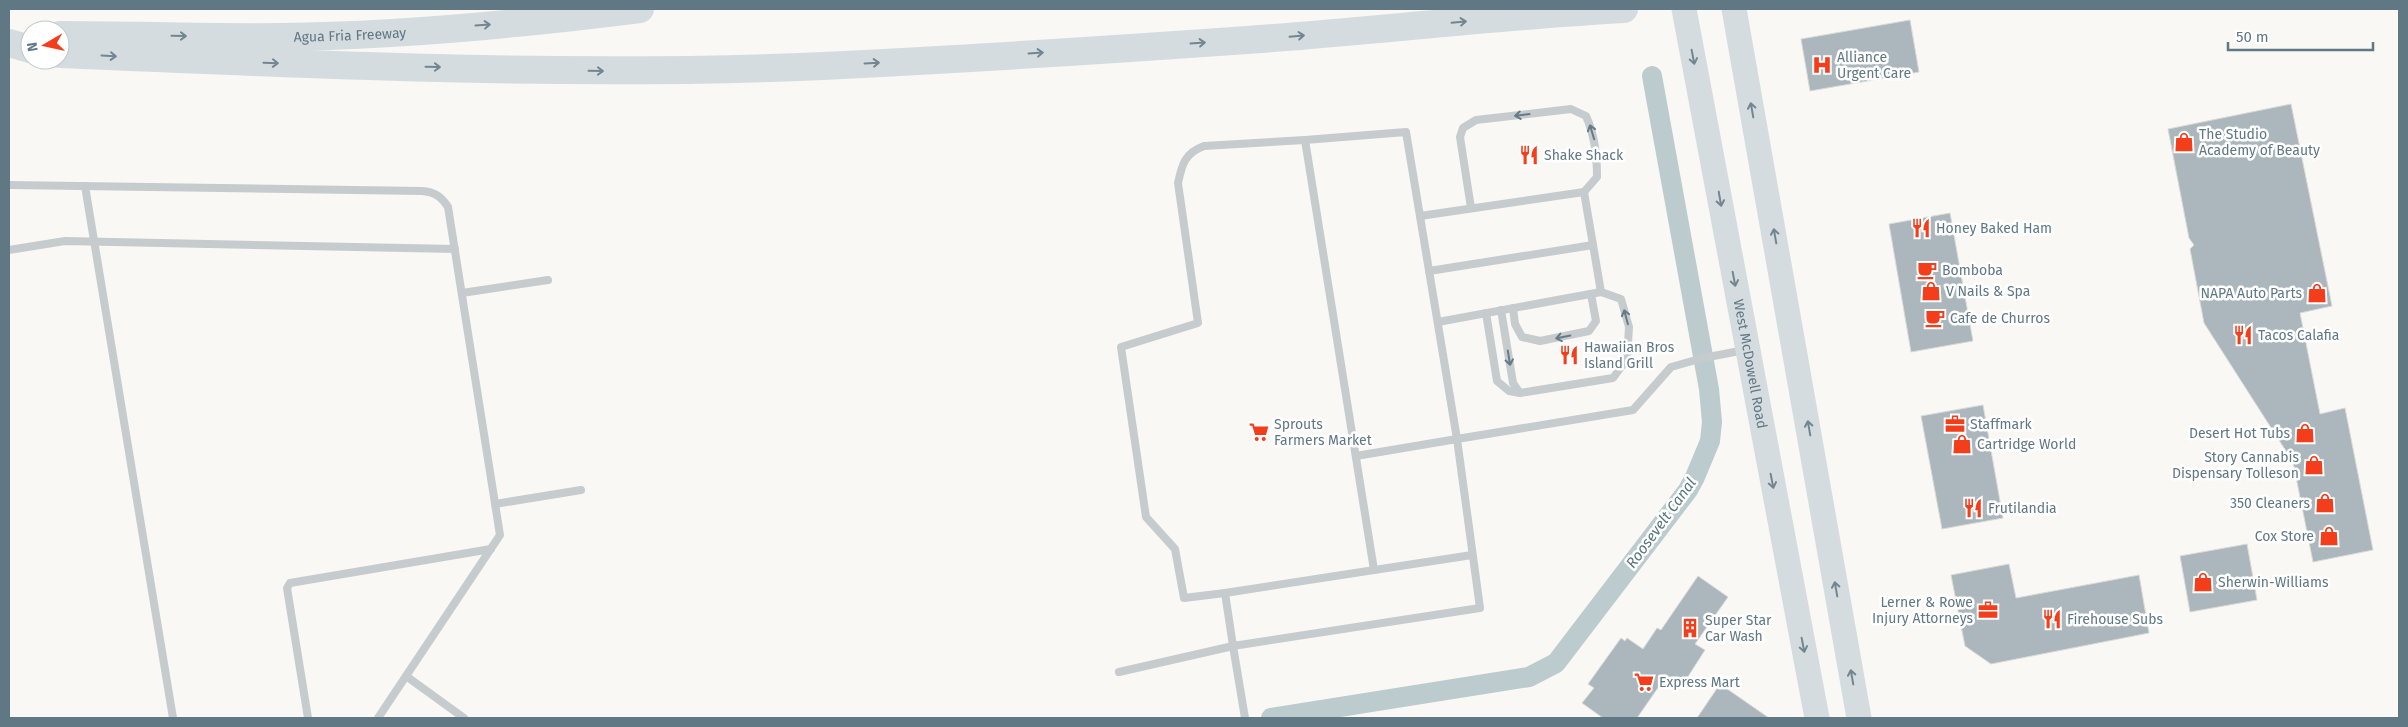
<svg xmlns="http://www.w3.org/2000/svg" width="2408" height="727" viewBox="0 0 2408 727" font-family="'Fira Sans',sans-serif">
	<rect width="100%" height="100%" fill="#f9f8f5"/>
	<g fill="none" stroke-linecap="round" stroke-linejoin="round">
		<!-- canal -->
		<polyline stroke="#bccbce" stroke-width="20" points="1271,718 1529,677 1556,663 1688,490 1695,477 1710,441 1712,422 1709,389 1652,76"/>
	</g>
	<!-- building -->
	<g fill="#abb7bc" stroke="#dadad8">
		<polygon points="1910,20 1919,72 1810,91 1801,39"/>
		<polygon points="2291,104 2332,306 2300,313 2320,414 2345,408 2373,550 2313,562 2293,462 2204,323 2190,249 2194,245 2189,238 2168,129"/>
		<polygon points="1950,213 1973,341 1911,352 1889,224"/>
		<polygon points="1983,405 2003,518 1942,529 1921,416"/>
		<polygon points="2247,544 2257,600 2190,612 2180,556"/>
		<polygon points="2009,564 2016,598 2139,575 2149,633 1991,664 1965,646 1951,575"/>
		<polygon points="1698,576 1728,597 1695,644 1705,650 1680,689 1664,679 1637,718 1603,718 1582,703 1594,688 1588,684 1621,638 1625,641 1627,638 1643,649 1657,628 1661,630"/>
		<polygon points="1720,684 1769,718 1697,718"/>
	</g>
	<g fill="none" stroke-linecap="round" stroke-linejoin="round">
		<!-- lane -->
		<g stroke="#c6cbce" stroke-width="8">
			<path d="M9,185L422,191C434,192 441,196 448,207L500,535L378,718"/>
			<polyline points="85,186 173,718"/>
			<path d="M1420,216L1584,192L1597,177C1597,155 1595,136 1586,116L1571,109L1476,120L1463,128L1460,137L1471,208"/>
			<polyline points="9,250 65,241 455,249"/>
			<polyline points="1429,271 1593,245"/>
			<polyline points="462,293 548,280"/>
			<polyline points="1513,308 1515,324 1522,337 1540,341 1589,331 1596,321 1591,294"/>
			<polyline points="1501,310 1513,383 1520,393 1613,378 1627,359 1629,327 1621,299 1601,292"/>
			<polyline points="1486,313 1497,381 1509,391 1520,393"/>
			<polyline points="1438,322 1601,292 1584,192"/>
			<polyline points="1356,456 1457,439 1406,132 1305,140 1374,570"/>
			<polyline points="495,504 581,490"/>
			<path d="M1225,593L1184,598L1175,549L1146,517L1121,347L1198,323L1178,183C1182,164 1185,153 1204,146L1305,140"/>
			<polyline points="1119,672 1233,646 1225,593 1472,555"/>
			<polyline points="406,676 464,718"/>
			<polyline points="308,718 287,588 290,583 491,549"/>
			<polyline points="1245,718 1233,646 1480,608 1457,439 1633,410 1671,367 1703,358 1745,350"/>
		</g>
		<!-- primary -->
		<g stroke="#d5dcdf" stroke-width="25">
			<path id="s1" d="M1684,9L1817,718"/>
			<polyline points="1734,9 1859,718"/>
		</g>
		<!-- highway -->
		<g stroke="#d5dcdf" stroke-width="28">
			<path id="s2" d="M60,35C133,35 207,38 280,37C400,36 521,24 640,9"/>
			<polyline points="9,43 30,49"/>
			<path d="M60,54C314,65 569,77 823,66C965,59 1106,50 1247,40C1373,31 1498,16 1624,9"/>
		</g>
	</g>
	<!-- one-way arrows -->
	<defs><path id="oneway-shaft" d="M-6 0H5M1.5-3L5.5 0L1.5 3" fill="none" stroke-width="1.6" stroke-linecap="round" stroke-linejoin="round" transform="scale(1.25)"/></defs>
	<g stroke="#728692">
		<use href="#oneway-shaft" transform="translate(1459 22) rotate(-5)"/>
		<use href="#oneway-shaft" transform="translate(483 25) rotate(-4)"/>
		<use href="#oneway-shaft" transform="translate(179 36) rotate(1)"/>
		<use href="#oneway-shaft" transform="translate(1297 36) rotate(-5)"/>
		<use href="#oneway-shaft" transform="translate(1198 43) rotate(-4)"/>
		<use href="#oneway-shaft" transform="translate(1036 53) rotate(-4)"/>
		<use href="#oneway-shaft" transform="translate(109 56) rotate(3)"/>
		<use href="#oneway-shaft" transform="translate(1693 57) rotate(79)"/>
		<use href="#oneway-shaft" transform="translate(271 63) rotate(2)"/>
		<use href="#oneway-shaft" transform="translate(872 63) rotate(-3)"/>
		<use href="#oneway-shaft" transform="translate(433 67) rotate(1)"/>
		<use href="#oneway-shaft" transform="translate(596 71) rotate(1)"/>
		<use href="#oneway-shaft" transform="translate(1752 110) rotate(-100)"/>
		<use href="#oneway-shaft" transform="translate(1720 199) rotate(80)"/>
		<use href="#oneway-shaft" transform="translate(1775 236) rotate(-100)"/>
		<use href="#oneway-shaft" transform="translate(1734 279) rotate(79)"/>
		<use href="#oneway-shaft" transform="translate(1809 428) rotate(-100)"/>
		<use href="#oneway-shaft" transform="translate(1772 481) rotate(79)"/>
		<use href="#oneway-shaft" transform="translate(1836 589) rotate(-100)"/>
		<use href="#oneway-shaft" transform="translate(1803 645) rotate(79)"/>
		<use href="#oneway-shaft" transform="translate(1852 677) rotate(-100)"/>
	</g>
	<g stroke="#657b88">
		<use href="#oneway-shaft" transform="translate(1522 115) rotate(173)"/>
		<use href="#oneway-shaft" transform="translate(1592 132) rotate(-107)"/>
		<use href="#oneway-shaft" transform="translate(1626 317) rotate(-105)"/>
		<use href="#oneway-shaft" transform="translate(1563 337) rotate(169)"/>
		<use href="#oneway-shaft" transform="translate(1509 358) rotate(81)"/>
	</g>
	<!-- icons -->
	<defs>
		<symbol id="hospital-bare" viewBox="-9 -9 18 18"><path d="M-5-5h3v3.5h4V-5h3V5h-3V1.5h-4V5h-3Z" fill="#f43d1a" stroke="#fff" stroke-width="2.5" paint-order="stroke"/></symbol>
		<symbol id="shop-bare" viewBox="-9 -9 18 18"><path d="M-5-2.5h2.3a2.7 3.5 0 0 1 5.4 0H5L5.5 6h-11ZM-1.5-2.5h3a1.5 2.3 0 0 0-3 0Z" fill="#f43d1a" stroke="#fff" stroke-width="2.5" paint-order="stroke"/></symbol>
		<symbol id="restaurant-bare" viewBox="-9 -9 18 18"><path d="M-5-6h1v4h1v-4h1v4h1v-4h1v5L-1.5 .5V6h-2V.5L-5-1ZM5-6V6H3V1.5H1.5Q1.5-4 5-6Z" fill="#f43d1a" stroke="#fff" stroke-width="2.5" paint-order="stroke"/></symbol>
		<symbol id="cafe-bare" viewBox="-9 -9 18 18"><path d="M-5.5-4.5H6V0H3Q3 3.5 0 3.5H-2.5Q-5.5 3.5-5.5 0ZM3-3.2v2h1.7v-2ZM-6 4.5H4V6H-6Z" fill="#f43d1a" stroke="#fff" stroke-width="2.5" paint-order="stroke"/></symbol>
		<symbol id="office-bare" viewBox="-9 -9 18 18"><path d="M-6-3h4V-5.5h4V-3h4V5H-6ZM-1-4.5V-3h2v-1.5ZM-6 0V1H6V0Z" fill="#f43d1a" stroke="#fff" stroke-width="2.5" paint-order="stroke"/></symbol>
		<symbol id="supermarket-bare" viewBox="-9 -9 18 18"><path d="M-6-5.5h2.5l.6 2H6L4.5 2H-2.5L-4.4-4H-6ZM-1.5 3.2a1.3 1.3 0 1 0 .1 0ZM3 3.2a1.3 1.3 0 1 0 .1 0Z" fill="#f43d1a" stroke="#fff" stroke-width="2.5" paint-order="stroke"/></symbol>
		<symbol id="building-bare" viewBox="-9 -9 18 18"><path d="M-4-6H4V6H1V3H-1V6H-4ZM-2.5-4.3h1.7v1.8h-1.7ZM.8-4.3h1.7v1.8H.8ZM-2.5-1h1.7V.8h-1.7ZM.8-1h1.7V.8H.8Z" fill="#f43d1a" stroke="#fff" stroke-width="2.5" paint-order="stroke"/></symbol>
	</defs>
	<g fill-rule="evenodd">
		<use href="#hospital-bare" x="1808" y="51" width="28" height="28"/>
		<use href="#shop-bare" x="2170" y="128" width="28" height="28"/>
		<use href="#restaurant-bare" x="1515" y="141" width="28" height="28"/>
		<use href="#restaurant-bare" x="1907" y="214" width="28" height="28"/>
		<use href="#cafe-bare" x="1913" y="256" width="28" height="28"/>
		<use href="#shop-bare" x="1917" y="277" width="28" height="28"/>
		<use href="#shop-bare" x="2303" y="279" width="28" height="28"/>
		<use href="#cafe-bare" x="1921" y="304" width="28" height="28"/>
		<use href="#restaurant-bare" x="2229" y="321" width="28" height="28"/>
		<use href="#restaurant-bare" x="1555" y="341" width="28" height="28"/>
		<use href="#office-bare" x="1941" y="410" width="28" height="28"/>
		<use href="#supermarket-bare" x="1245" y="418" width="28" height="28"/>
		<use href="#shop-bare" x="2291" y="419" width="28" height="28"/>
		<use href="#shop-bare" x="1948" y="430" width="28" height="28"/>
		<use href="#shop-bare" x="2300" y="451" width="28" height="28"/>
		<use href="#shop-bare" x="2311" y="489" width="28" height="28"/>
		<use href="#restaurant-bare" x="1959" y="494" width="28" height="28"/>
		<use href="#shop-bare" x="2315" y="522" width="28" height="28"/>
		<use href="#shop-bare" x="2189" y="568" width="28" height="28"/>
		<use href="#office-bare" x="1974" y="596" width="28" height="28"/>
		<use href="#restaurant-bare" x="2038" y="605" width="28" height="28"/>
		<use href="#building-bare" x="1676" y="614" width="28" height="28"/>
		<use href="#supermarket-bare" x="1630" y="668" width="28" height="28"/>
	</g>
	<g text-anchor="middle" stroke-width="5" stroke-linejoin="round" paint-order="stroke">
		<!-- street labels -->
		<g font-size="14" fill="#607784" stroke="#fff">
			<text dy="5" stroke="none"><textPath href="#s2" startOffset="290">Agua Fria Freeway</textPath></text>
			<text dy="5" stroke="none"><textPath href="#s1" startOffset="361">West McDowell Road</textPath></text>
		</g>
		<!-- poi labels -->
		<g font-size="14" fill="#607784" stroke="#fff" text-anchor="start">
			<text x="1837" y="62">Alliance<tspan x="1837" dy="16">Urgent Care</tspan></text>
			<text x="2199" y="139">The Studio<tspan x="2199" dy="16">Academy of Beauty</tspan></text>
			<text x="1544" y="160">Shake Shack</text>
			<text x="1936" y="233">Honey Baked Ham</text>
			<text x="1942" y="275">Bomboba</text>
			<text x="1946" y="296">V Nails &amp; Spa</text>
			<text x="2302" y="298" text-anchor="end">NAPA Auto Parts</text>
			<text x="1950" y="323">Cafe de Churros</text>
			<text x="2258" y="340">Tacos Calafia</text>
			<text x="1584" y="352">Hawaiian Bros<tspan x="1584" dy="16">Island Grill</tspan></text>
			<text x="1274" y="429">Sprouts<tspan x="1274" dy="16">Farmers Market</tspan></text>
			<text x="1970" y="429">Staffmark</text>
			<text x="2290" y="438" text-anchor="end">Desert Hot Tubs</text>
			<text x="1977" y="449">Cartridge World</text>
			<text x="2299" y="462" text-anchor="end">Story Cannabis<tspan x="2299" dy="16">Dispensary Tolleson</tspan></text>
			<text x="2310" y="508" text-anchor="end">350 Cleaners</text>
			<text x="1988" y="513">Frutilandia</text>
			<text x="2314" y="541" text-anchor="end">Cox Store</text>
			<text x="2218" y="587">Sherwin-Williams</text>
			<text x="1973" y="607" text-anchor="end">Lerner &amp; Rowe<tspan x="1973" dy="16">Injury Attorneys</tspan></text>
			<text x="2067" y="624">Firehouse Subs</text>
			<text x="1705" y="625">Super Star<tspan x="1705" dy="16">Car Wash</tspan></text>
			<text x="1659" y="687">Express Mart</text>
		</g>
		<!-- water labels -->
		<g font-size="15" font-style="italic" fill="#5b777e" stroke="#fff">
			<text transform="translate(1661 523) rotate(-54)" y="5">Roosevelt Canal</text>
		</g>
	</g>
	<!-- border -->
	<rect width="2408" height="727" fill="none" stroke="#607784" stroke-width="20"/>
	<!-- north arrow -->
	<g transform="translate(45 45) rotate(261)"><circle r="24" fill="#ffffff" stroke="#bfc9ce"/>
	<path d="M0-4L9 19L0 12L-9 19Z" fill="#f43d1a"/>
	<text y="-8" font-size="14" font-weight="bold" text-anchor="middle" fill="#607784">N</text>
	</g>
	<!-- scale -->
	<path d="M2228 42v8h145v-8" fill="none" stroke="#607784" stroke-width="2.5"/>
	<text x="2236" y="42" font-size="15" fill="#607784" stroke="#ffffff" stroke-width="4" paint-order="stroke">50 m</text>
</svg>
